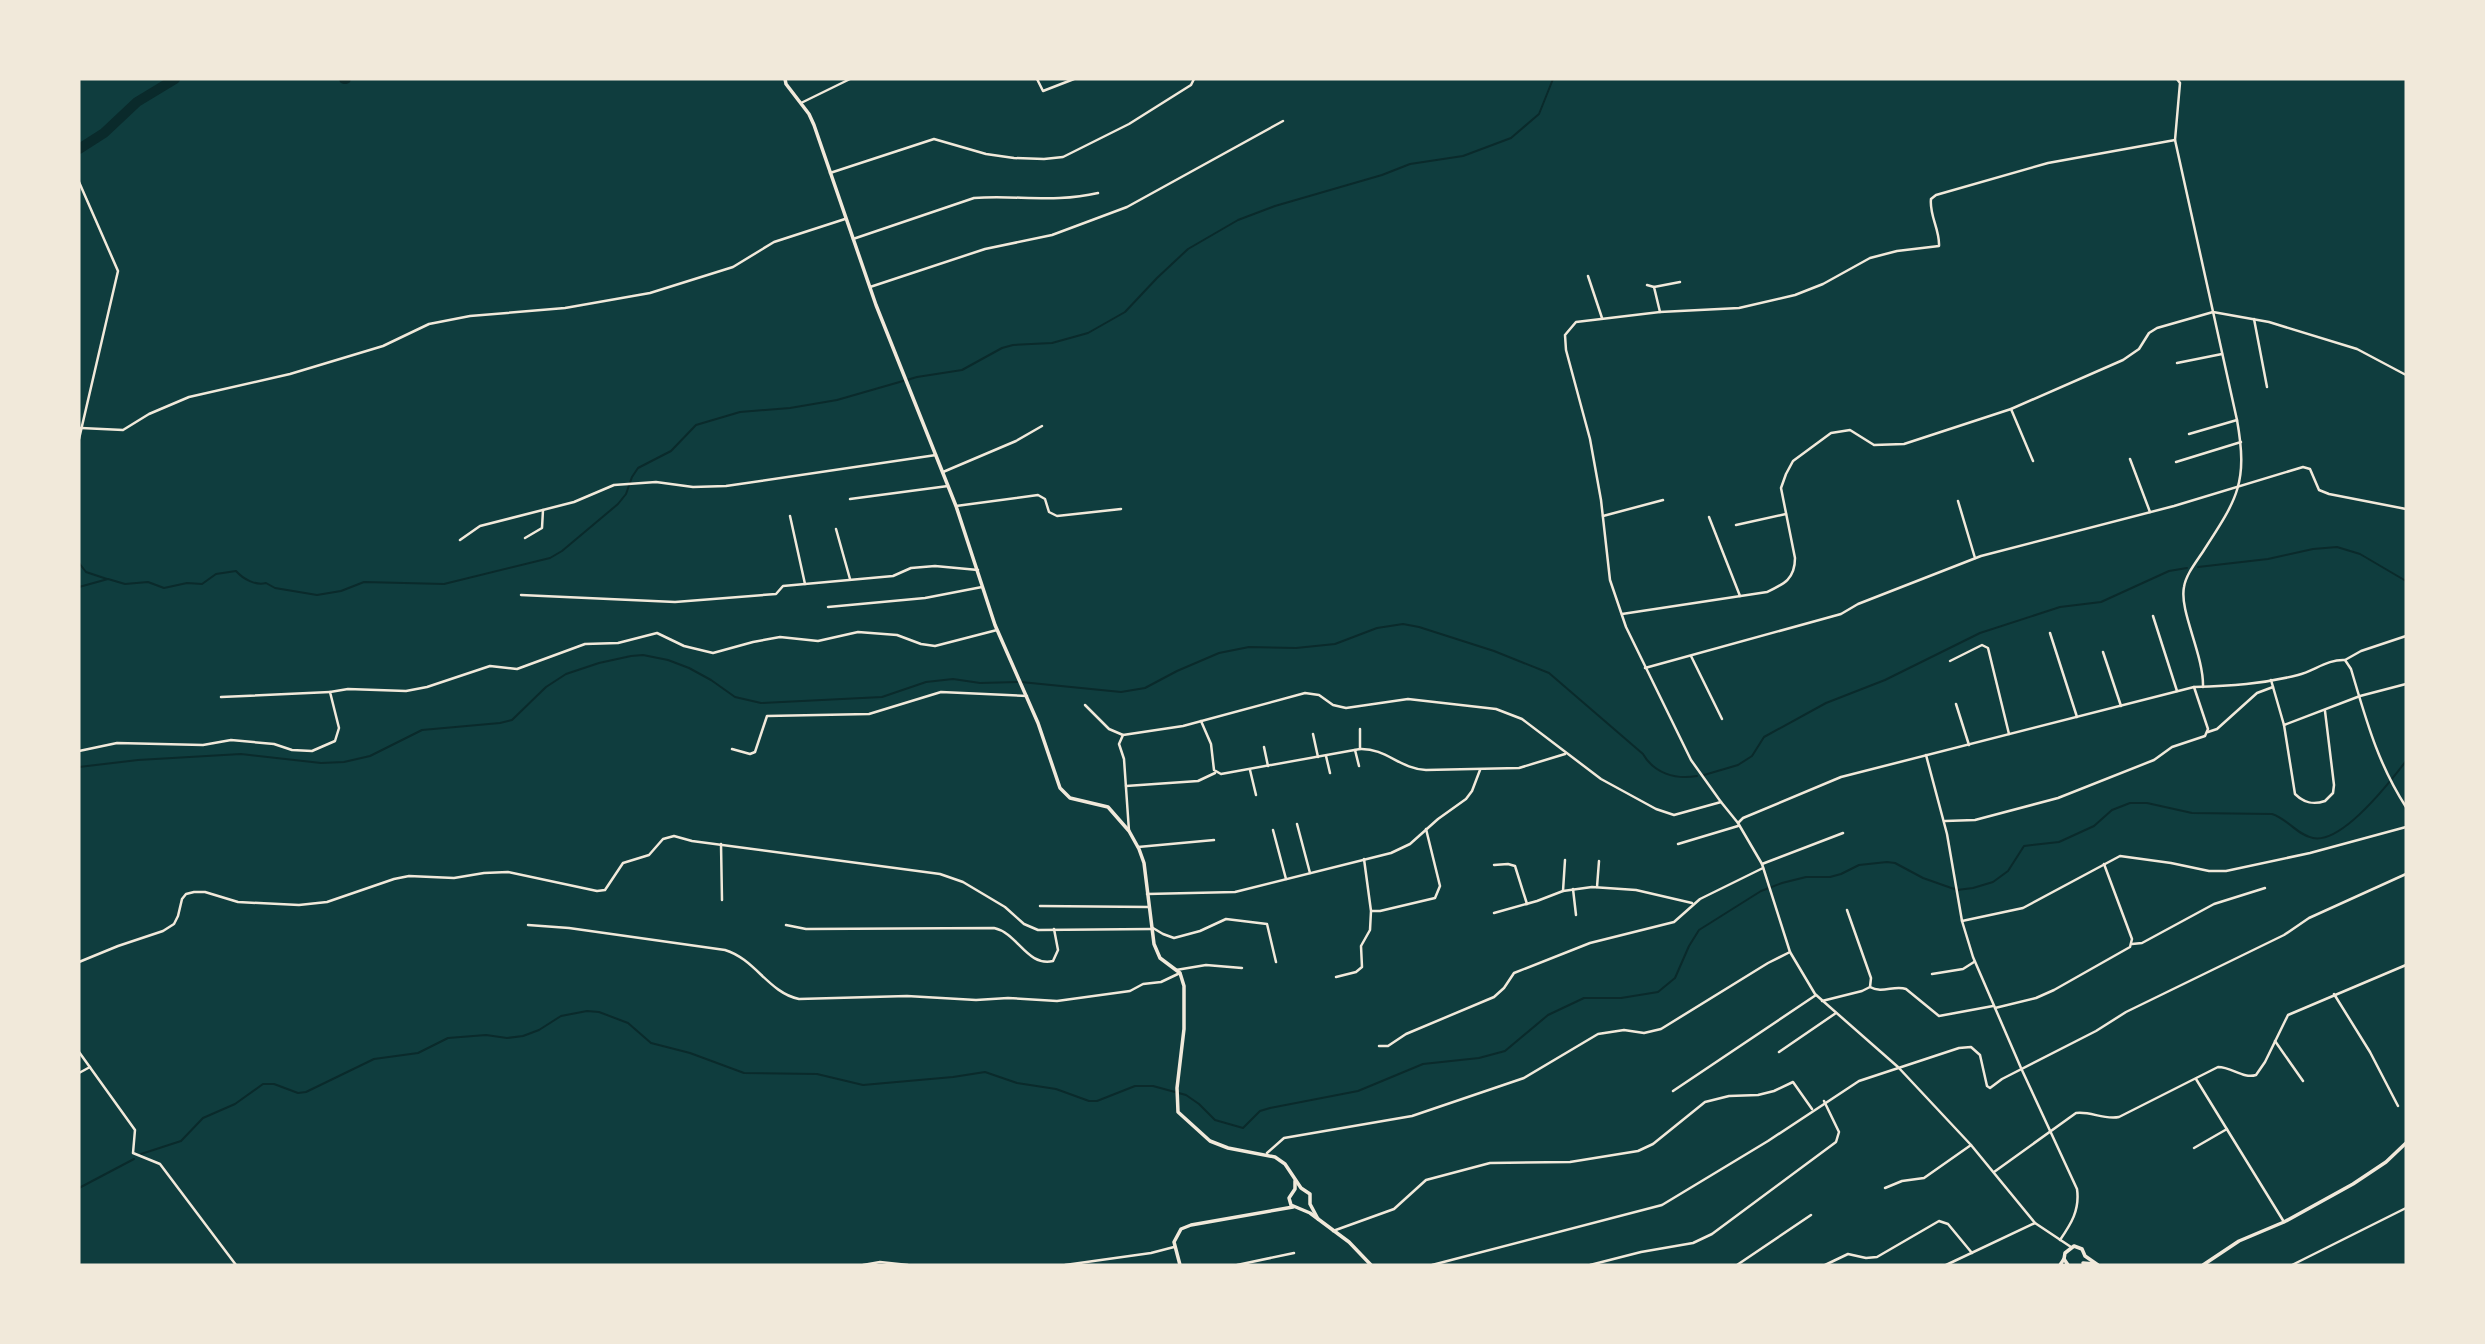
<svg xmlns="http://www.w3.org/2000/svg" width="2485" height="1344" viewBox="0 0 2485 1344" font-family="'Exo 2',sans-serif">
	<rect width="100%" height="100%" fill="#0f3d3e"/>
	<g fill="none" stroke-linecap="round" stroke-linejoin="round">
		<!-- stream -->
		<g stroke="#0a2a2b" stroke-width="2">
			<polyline points="79,563 86,572 107,579"/>
			<polyline points="2198,567 2268,559 2313,549 2337,547 2360,554 2406,581"/>
			<path d="M79,587L108,579L125,584L148,582L164,588L187,583L202,584L216,574L236,571C243,579 256,586 266,583L275,588L317,595L341,591L364,582L444,584L550,558L562,551L618,504L626,494L632,477L638,468L671,451L696,425L740,412L790,408L837,400L917,377L962,370L1002,348L1013,345L1052,343L1088,333L1125,312L1157,278L1188,249L1238,220L1275,206L1382,175L1410,164L1463,156L1511,138L1539,114L1553,79"/>
			<path d="M79,767L138,760L241,754L321,763L344,762L370,756L422,730L500,723L512,720L546,687L566,674L599,663L631,656L643,655L668,660L689,668L711,680L735,697L761,703L882,697L926,682L953,679L980,683L1021,682L1121,692L1145,688L1177,671L1219,653L1249,647L1296,648L1335,644L1377,628L1403,624L1419,627L1494,651L1549,673L1643,754C1654,773 1675,780 1697,776"/>
			<polyline points="1704,775 1738,765 1752,756 1764,737 1826,703 1885,680 1980,633 2060,607 2101,602 2169,571 2187,568"/>
			<path d="M141,1154L181,1141L203,1118L235,1104L263,1084H274L298,1093L306,1092L374,1059L418,1053L448,1038L486,1035L507,1038L523,1036L539,1030L561,1016L587,1011L599,1012L628,1023L651,1043L690,1053L744,1073L817,1074L863,1085L953,1077L985,1072L1017,1083L1056,1089L1089,1101H1097L1135,1086H1153L1186,1095L1199,1104L1215,1120L1243,1128L1260,1111L1270,1108L1358,1091L1423,1064L1479,1058L1505,1051L1548,1015L1584,998H1621L1658,992L1675,978L1689,946L1699,930L1761,891L1782,883L1806,877H1830L1841,874L1859,865L1887,862L1895,863L1923,878L1957,890L1973,888L1993,882L2008,871L2024,846L2059,842L2094,826L2112,810L2130,803H2147L2192,813L2272,814C2288,819 2297,835 2313,838C2342,844 2390,782 2406,761"/>
			<polyline points="79,1188 134,1159"/>
		</g>
		<!-- river -->
		<g stroke="#0a2a2b" stroke-width="10">
			<polyline points="344,79 346,79"/>
			<polyline points="79,149 104,133 137,102 175,79"/>
		</g>
		<!-- minor -->
		<g stroke="#f1e9da" stroke-width="2.5">
			<polyline points="1037,79 1043,91 1074,79"/>
			<polyline points="801,103 850,79"/>
			<polyline points="830,173 934,139 986,154 1014,158 1044,159 1063,157 1129,124 1191,85 1194,79"/>
			<polyline points="79,182 118,271 79,439"/>
			<path d="M853,239L974,198C1016,195 1056,203 1098,193"/>
			<polyline points="1588,276 1602,318"/>
			<polyline points="1647,285 1654,287"/>
			<polyline points="870,287 985,249 1052,235 1127,207 1283,121"/>
			<polyline points="1660,312 1654,287 1680,282"/>
			<polyline points="2254,319 2267,387"/>
			<polyline points="2177,363 2222,354"/>
			<polyline points="2011,409 2033,461"/>
			<polyline points="81,428 123,430 149,414 189,397 290,374 383,346 429,324 470,316 565,308 650,293 733,267 774,242 845,219"/>
			<polyline points="2189,434 2237,420"/>
			<polyline points="2130,459 2150,512"/>
			<polyline points="2176,462 2241,442"/>
			<polyline points="943,472 1016,441 1042,426"/>
			<polyline points="850,499 948,486"/>
			<polyline points="1958,501 1975,558"/>
			<polyline points="956,506 1038,495 1045,499 1049,512 1057,516 1121,509"/>
			<polyline points="790,516 805,584"/>
			<polyline points="1603,516 1663,500"/>
			<polyline points="1709,517 1740,596"/>
			<polyline points="1736,525 1786,514"/>
			<polyline points="836,529 850,579"/>
			<polyline points="525,538 542,528 543,510"/>
			<polyline points="460,540 480,526 574,502 614,485 656,482 693,487 726,486 936,455"/>
			<polyline points="521,595 675,602 776,594 783,586 893,576 911,568 935,566 978,570"/>
			<polyline points="828,607 925,598 982,587"/>
			<path d="M1622,614L1767,592C1784,584 1795,579 1795,558L1781,488L1786,474L1793,461L1831,433L1850,430L1874,445L1904,444L2011,409L2123,360L2139,349L2149,333L2157,328L2213,312L2269,322L2357,349L2406,375"/>
			<polyline points="2153,616 2177,691"/>
			<polyline points="2050,633 2077,717"/>
			<polyline points="2103,652 2121,706"/>
			<polyline points="1691,656 1722,719"/>
			<polyline points="2345,660 2361,651 2406,636"/>
			<polyline points="1950,661 1982,645 1988,648 2009,734"/>
			<polyline points="1645,668 1841,614 1858,604 1981,556 2174,506 2303,467 2310,469 2319,490 2329,494 2406,509"/>
			<path d="M2271,680L2284,725L2295,794C2304,803 2313,805 2325,801L2333,793L2334,785L2325,711"/>
			<polyline points="221,697 330,692"/>
			<polyline points="1956,704 1969,745"/>
			<polyline points="1085,705 1109,729 1123,735"/>
			<path d="M1201,721L1211,744L1214,770L1221,774L1360,749C1386,748 1400,769 1426,770L1519,768L1565,754"/>
			<polyline points="2284,725 2360,696 2406,684"/>
			<polyline points="1360,729 1360,749"/>
			<polyline points="2208,732 2217,729 2257,693 2273,687"/>
			<polyline points="1313,734 1318,757"/>
			<polyline points="1264,747 1268,766"/>
			<polyline points="732,749 750,754 755,752 767,716 869,714 941,692 1027,696"/>
			<polyline points="1355,750 1359,766"/>
			<polyline points="79,751 117,743 203,745 231,740 274,744 292,750 312,751 335,741 339,728 330,692 348,689 406,691 427,687 490,666 517,669 585,644 618,643 657,633 684,646 713,653 753,642 780,637 818,641 858,632 897,635 921,644 935,646 997,630"/>
			<path d="M1926,755L1947,834L1962,921L1973,957L2021,1068L2077,1189C2080,1210 2071,1224 2060,1240"/>
			<polyline points="1326,756 1330,773"/>
			<polyline points="1250,770 1256,795"/>
			<polyline points="1126,786 1198,781 1215,773"/>
			<path d="M1721,802L1691,760L1626,627L1610,580L1601,500L1590,439L1566,350L1565,335L1576,322L1660,312L1739,308L1795,295L1823,284L1870,258L1897,251L1939,246C1940,230 1929,215 1931,199L1936,195L2048,163L2175,140"/>
			<polyline points="1945,821 1975,820 2058,798 2154,760 2172,747 2205,736 2208,729 2194,687"/>
			<polyline points="1297,824 1310,873"/>
			<polyline points="1273,830 1286,879"/>
			<polyline points="721,844 722,900"/>
			<polyline points="1678,844 1738,826"/>
			<polyline points="1138,847 1214,840"/>
			<polyline points="1762,864 1843,833"/>
			<polyline points="1494,865 1508,864 1515,866 1527,904"/>
			<polyline points="1597,887 1599,861"/>
			<polyline points="1573,889 1576,915"/>
			<polyline points="1563,891 1565,860"/>
			<polyline points="1147,894 1235,892 1391,853 1410,844 1438,819 1466,799 1472,791 1480,770"/>
			<polyline points="1040,906 1149,907"/>
			<polyline points="1372,911 1380,911 1435,898 1440,886 1426,829"/>
			<polyline points="1494,913 1537,901 1563,891 1592,887 1636,890 1692,903"/>
			<polyline points="1962,921 2023,908 2120,856 2171,863 2209,871 2226,871 2310,853 2406,827"/>
			<path d="M528,925L569,928L725,950C755,959 769,993 799,999L907,996L976,1000L1008,998L1057,1001L1130,991L1143,984L1161,982L1180,973"/>
			<path d="M786,925L806,929L994,928C1018,933 1027,967 1053,961L1058,950L1054,929"/>
			<polyline points="1153,928 1163,934 1174,938 1200,931 1226,919 1267,924 1276,962"/>
			<polyline points="2132,944 2142,943 2214,904 2265,888"/>
			<polyline points="79,962 118,946 163,931 174,924 178,916 182,899 186,894 194,892 205,892 238,902 299,905 327,902 394,879 409,876 454,878 484,873 508,872 597,891 605,890 623,863 649,855 663,839 674,836 692,841 940,874 963,882 1005,907 1024,924 1038,930 1151,929"/>
			<polyline points="1176,970 1206,965 1242,968"/>
			<polyline points="1932,974 1963,969 1974,962"/>
			<polyline points="1336,977 1356,972 1362,967 1361,946 1370,930 1371,911 1364,859"/>
			<path d="M1870,987C1882,994 1894,985 1906,989L1939,1016L1993,1006"/>
			<polyline points="2334,994 2370,1052 2398,1106"/>
			<polyline points="1822,1001 1862,991 1870,987 1871,978 1847,910"/>
			<polyline points="1995,1008 2036,998 2054,990 2130,947 2132,939 2104,864"/>
			<polyline points="2275,1041 2303,1081"/>
			<polyline points="1379,1046 1388,1046 1406,1034 1494,997 1504,988 1514,973 1590,943 1674,922 1700,899 1763,868"/>
			<polyline points="79,1052 135,1130 133,1153 160,1164 236,1265"/>
			<polyline points="1779,1052 1836,1013"/>
			<polyline points="79,1073 90,1067"/>
			<polyline points="2196,1079 2284,1222"/>
			<polyline points="1673,1091 1816,995"/>
			<polyline points="2194,1148 2227,1129"/>
			<polyline points="1267,1153 1284,1138 1412,1116 1524,1078 1598,1034 1624,1030 1644,1033 1661,1029 1768,963 1790,952"/>
			<path d="M1994,1172L2076,1113C2091,1111 2103,1120 2119,1117L2218,1067C2232,1067 2243,1079 2256,1075L2265,1062L2288,1015L2406,965"/>
			<polyline points="1885,1188 1902,1181 1924,1178 1971,1145"/>
			<polyline points="1333,1231 1394,1209 1426,1180 1490,1163 1570,1162 1638,1151 1653,1144 1705,1102 1729,1096 1758,1095 1774,1091 1793,1082 1812,1109"/>
			<polyline points="863,1265 880,1262 908,1265"/>
			<polyline points="1065,1265 1151,1253 1174,1247"/>
			<polyline points="1237,1265 1294,1253"/>
			<polyline points="1432,1265 1662,1205 1768,1141 1859,1081 1959,1048 1971,1047 1980,1055 1987,1086 1990,1088 2002,1079 2096,1031 2126,1012 2284,935 2309,918 2406,874"/>
			<polyline points="1590,1265 1641,1252 1693,1243 1712,1234 1836,1142 1839,1132 1824,1101"/>
			<polyline points="1737,1265 1811,1215"/>
			<polyline points="1825,1265 1848,1254 1866,1258 1877,1257 1939,1221 1948,1224 1972,1253"/>
			<polyline points="1946,1265 2035,1223"/>
			<polyline points="2292,1265 2406,1208"/>
		</g>
		<!-- tertiary -->
		<g stroke="#f1e9da" stroke-width="2.5">
			<path d="M2177,79L2180,83L2175,140L2237,420C2248,482 2238,498 2204,550C2197,561 2186,574 2184,587C2179,611 2204,655 2203,687"/>
			<path d="M1738,823L1743,818L1841,777L2194,687C2230,686 2263,684 2298,675C2314,671 2328,659 2345,660L2351,669C2366,719 2377,762 2406,807"/>
			<polyline points="1129,831 1124,759 1119,744 1123,735 1183,726 1305,693 1319,695 1333,705 1346,708 1408,699 1496,709 1522,719 1601,779 1656,809 1674,815 1721,802 1738,823 1762,864 1790,952 1815,994 1898,1067 1971,1145 2035,1223 2071,1247"/>
		</g>
		<!-- secondary -->
		<g stroke="#f1e9da" stroke-width="3.5">
			<polyline points="785,79 786,84 809,114 814,125 876,305 956,506 995,625 1038,723 1060,788 1070,798 1108,807 1129,831 1139,849 1144,863 1154,944 1160,958 1180,973 1184,986 1184,1029 1177,1088 1178,1112 1210,1141 1228,1148 1275,1157 1285,1164 1301,1188 1310,1194 1310,1204 1318,1219"/>
			<polyline points="1295,1181 1295,1189 1289,1198 1291,1205 1310,1213 1349,1242 1371,1265"/>
			<polyline points="2083,1263 2095,1264"/>
			<polyline points="1180,1265 1174,1242 1181,1229 1191,1225 1293,1207"/>
			<polyline points="2060,1265 2064,1259"/>
			<polyline points="2068,1265 2064,1259 2065,1253 2074,1246 2082,1249 2085,1256 2098,1265"/>
			<polyline points="2203,1265 2239,1241 2284,1222 2353,1184 2386,1162 2406,1143"/>
		</g>
	</g>
	<!-- border -->
	<rect width="2485" height="1344" fill="none" stroke="#f1e9da" stroke-width="161"/>
</svg>
